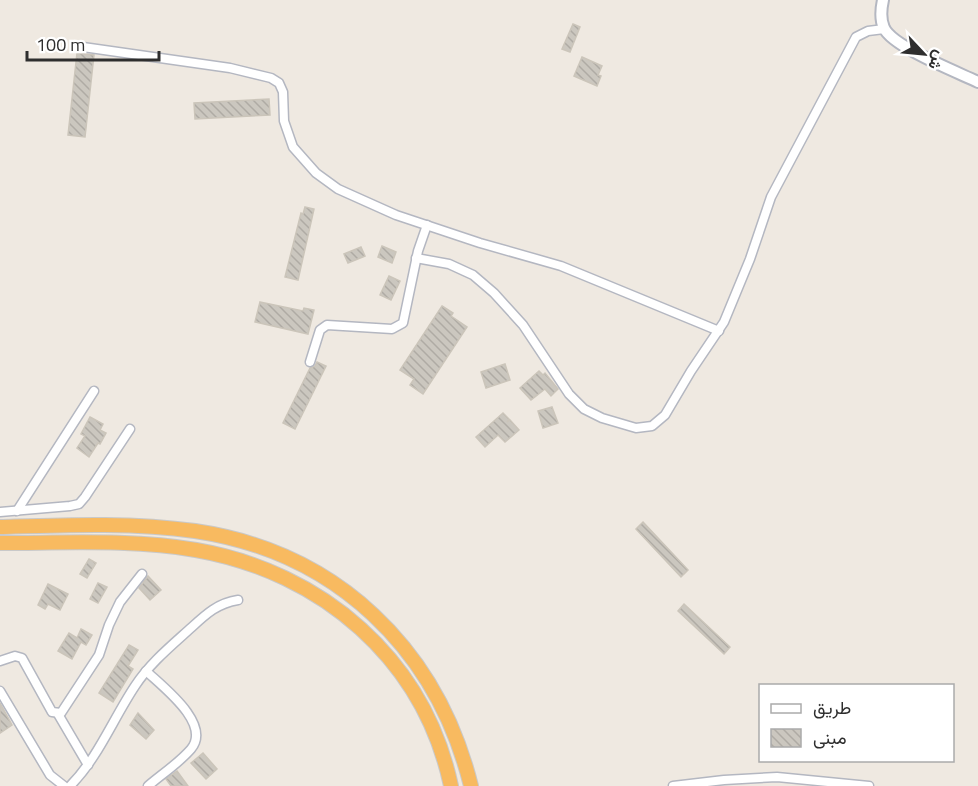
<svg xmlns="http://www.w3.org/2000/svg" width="978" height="786" viewBox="0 0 978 786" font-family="'Titillium Web',Vazirmatn,sans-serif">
	<defs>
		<pattern id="building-back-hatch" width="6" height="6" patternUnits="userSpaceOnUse" patternTransform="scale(1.5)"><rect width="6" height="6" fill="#cbc7bf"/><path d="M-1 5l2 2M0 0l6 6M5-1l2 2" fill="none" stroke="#afaba4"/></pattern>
	</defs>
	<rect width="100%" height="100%" fill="#efe9e1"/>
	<!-- building -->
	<g fill="url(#building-back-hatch)" stroke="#cbc5ba" stroke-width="1.5">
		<polygon points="573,24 580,27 570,52 562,49"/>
		<polygon points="77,53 94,55 85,137 68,135"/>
		<polygon points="582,57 602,66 598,75 601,76 597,86 574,76"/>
		<polygon points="269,99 270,115 195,119 194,103"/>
		<polygon points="305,207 314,209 298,280 285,277 301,213 303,214"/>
		<polygon points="382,246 396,252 392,263 378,257"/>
		<polygon points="361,247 365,256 348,263 344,254"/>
		<polygon points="389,276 400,281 391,300 380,295"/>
		<polygon points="260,302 303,311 304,308 314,310 308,334 255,322"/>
		<polygon points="442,306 453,313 451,316 467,327 423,394 410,385 414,379 400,370"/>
		<polygon points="317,362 326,366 295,429 283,423 310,368 315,366"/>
		<polygon points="505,364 510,380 486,388 481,372"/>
		<polygon points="539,371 543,375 545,373 558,389 551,396 545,389 531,400 520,388"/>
		<polygon points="552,407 558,423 543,428 538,411"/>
		<polygon points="503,413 509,419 507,422 510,420 519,430 505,442 498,435 485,447 476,437"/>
		<polygon points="90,417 103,424 100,430 106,433 100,444 98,443 89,457 77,448 85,436 81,434"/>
		<polygon points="643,522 688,570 681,577 636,529"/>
		<polygon points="89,559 96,563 87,578 80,574"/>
		<polygon points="148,576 161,590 150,600 139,588"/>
		<polygon points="98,583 107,587 98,603 90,599"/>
		<polygon points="48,584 68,594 60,610 48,604 45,609 38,605"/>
		<polygon points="684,604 730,647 724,654 678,611"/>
		<polygon points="81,629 92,635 86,645 81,642 72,659 58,651 69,633 77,638"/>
		<polygon points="129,645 138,650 128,666 133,669 113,702 99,693"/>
		<polygon points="0,703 12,725 0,733"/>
		<polygon points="138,713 154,730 146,739 130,725"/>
		<polygon points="203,753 217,769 206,779 191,763"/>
		<polygon points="177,771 188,786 171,786 166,779"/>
	</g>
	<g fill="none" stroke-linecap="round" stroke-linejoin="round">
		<defs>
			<g id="minor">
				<polyline points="76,46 230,68 271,78 279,83 283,92 284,121 293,147 316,173 338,189 396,215 480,243 561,266 719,331"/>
				<polyline points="416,258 449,264 473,275 494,293 523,325 569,394 584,409 602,418 636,428 652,426 665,415 691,371 724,322 750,259 771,197 856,37 868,31 884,29"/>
				<polyline points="310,362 320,330 327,325 392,329 403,323 418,251 427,225"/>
				<polyline points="17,511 94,391"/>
				<polyline points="0,512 70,506 79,504 85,497 130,429"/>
				<polyline points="0,661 15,656 22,658 52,712 61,713 99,655 109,625 120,602 142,574"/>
				<path d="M146,671C163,687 212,724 191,749C179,763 162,774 148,786"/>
				<polyline points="0,691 50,775 64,786"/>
				<polyline points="58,714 88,765"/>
				<path d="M70,786C98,758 113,719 135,686C150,663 171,646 192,627C206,614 218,603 238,600"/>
				<polyline points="673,786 724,780 777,777 869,786"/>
			</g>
			<path id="tertiary" d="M883,0C881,9 880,19 884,28C893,47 957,72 978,82"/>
			<g id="trunk">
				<path d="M0,527C65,525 130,522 195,531C337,552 437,649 471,786"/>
				<path d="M0,543C63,543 134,539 196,550C322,572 424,659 451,786"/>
			</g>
		</defs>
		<!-- minor casing -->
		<use href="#minor" stroke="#b4b7c1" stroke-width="11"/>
		<!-- tertiary casing -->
		<use href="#tertiary" stroke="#b4b7c1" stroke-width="14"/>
		<!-- trunk casing -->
		<use href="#trunk" stroke="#c9c9c9" stroke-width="16"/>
		<!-- minor -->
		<use href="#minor" stroke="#fff" stroke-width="8"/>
		<!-- tertiary -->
		<use href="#tertiary" stroke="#fff" stroke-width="10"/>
		<!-- trunk -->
		<use href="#trunk" stroke="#f8ba60" stroke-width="14"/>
	</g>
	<!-- legend -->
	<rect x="759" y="684" width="195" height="78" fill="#ffffff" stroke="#ababab" stroke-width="1.5"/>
	<rect x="771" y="704" width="30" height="9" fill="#ffffff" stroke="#ababab" stroke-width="1.5"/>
	<text x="813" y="714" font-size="18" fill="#2e2e2e">طريق</text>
	<rect x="771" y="729" width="30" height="18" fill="url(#building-back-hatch)" stroke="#ababab" stroke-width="1.5"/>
	<text x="813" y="744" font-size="18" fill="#2e2e2e">مبنى</text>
	<!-- north arrow -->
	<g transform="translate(924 54) rotate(116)" stroke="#ffffff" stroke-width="4.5" paint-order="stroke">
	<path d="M0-4.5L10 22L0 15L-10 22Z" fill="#2e2e2e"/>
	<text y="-9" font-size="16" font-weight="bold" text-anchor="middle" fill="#2e2e2e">ش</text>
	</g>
	<!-- scale -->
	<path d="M27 51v9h132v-9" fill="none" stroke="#2e2e2e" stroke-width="3"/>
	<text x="36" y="51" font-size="18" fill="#2e2e2e" stroke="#ffffff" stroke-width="4.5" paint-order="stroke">100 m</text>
</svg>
